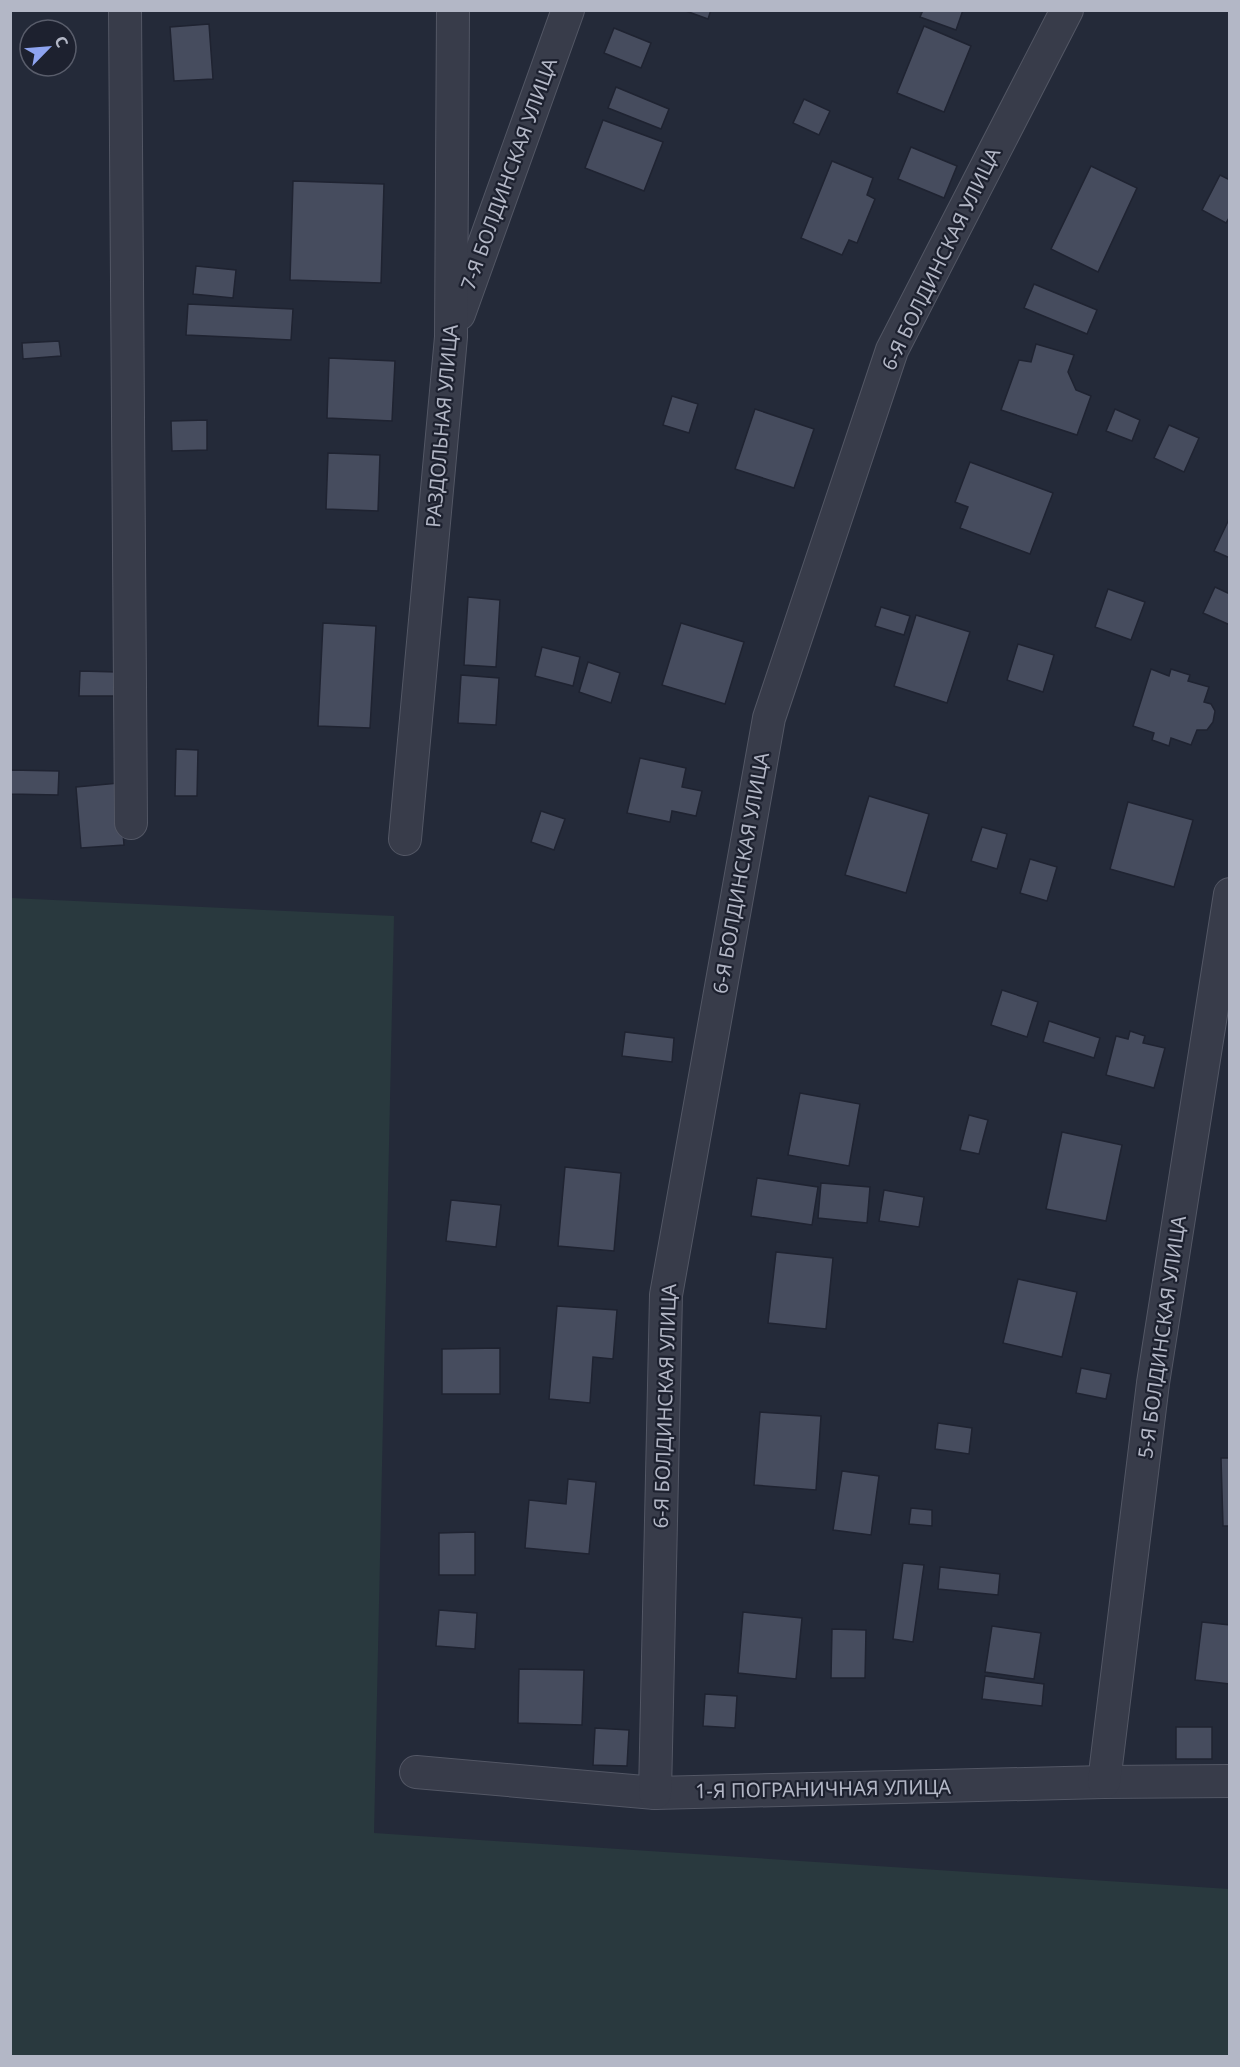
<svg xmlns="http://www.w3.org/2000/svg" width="1240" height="2067" viewBox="0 0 1240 2067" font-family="'Noto Sans',sans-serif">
	<rect width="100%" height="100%" fill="#242a39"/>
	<!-- green -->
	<polygon fill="#29393e" points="11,898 394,916 374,1833 1229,1889 1229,2056 11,2056"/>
	<!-- building -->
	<g fill="#464c5e" stroke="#1f2331" stroke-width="1.5">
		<polygon points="683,10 711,10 708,19"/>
		<polygon points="923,10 963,10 956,30 920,17"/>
		<polygon points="209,24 213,79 174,81 170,27"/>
		<polygon points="924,26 971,46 944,112 897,93"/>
		<polygon points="614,28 651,43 641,68 604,53"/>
		<polygon points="616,87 669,109 661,129 608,108"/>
		<polygon points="804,99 830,111 819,135 793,123"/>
		<polygon points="603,120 663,142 644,191 585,168"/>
		<polygon points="911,147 957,166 944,198 898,179"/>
		<polygon points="832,161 873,178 867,195 875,199 857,243 849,240 842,255 801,238"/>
		<polygon points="1091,166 1137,188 1098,272 1051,249"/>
		<polygon points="1220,175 1230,180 1230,216 1226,223 1202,210"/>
		<polygon points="293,181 384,184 381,283 290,280"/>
		<polygon points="196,266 236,270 233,298 193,294"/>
		<polygon points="1034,284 1097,310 1087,334 1024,308"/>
		<polygon points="188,304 293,309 291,340 186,335"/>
		<polygon points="59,341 61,356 23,359 22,343"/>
		<polygon points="1036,344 1074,355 1068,372 1076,390 1091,396 1077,435 1001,410 1019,360 1031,362"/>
		<polygon points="329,358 395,361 392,421 327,418"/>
		<polygon points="672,396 698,404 689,433 663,425"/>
		<polygon points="755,409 814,429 794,488 735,469"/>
		<polygon points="1115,409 1140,420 1132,441 1106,431"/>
		<polygon points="207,420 207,450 172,451 171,421"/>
		<polygon points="1169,425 1199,438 1184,472 1154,458"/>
		<polygon points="328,453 380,455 378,511 326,509"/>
		<polygon points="970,462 1053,493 1030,554 960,528 968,507 955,502"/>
		<polygon points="1230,517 1230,558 1214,551"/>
		<polygon points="1215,587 1230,594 1230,625 1203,613"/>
		<polygon points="1108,589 1145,602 1131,640 1095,627"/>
		<polygon points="468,597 500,600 496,667 464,665"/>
		<polygon points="881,607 910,616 904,635 875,626"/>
		<polygon points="916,615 970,632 947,703 894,686"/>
		<polygon points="323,623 376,626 370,728 318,726"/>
		<polygon points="681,623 744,642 725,704 662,685"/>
		<polygon points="1018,644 1054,655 1043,692 1007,680"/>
		<polygon points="542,647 580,657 573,686 535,676"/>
		<polygon points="588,662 620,673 611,703 579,692"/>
		<polygon points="1151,669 1169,676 1171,669 1190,675 1188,681 1209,687 1204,702 1211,704 1215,711 1213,722 1207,730 1197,730 1191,745 1171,738 1169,746 1152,740 1154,733 1133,726"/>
		<polygon points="80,671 117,672 117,696 79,696"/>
		<polygon points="461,675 499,678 496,725 458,723"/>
		<polygon points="176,749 198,750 197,796 175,796"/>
		<polygon points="640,758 686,768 682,787 702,791 696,816 672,811 670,822 627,813"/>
		<polygon points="10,770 59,771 58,795 10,794"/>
		<polygon points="119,783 124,845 81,848 76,787"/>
		<polygon points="869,796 929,814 906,893 845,875"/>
		<polygon points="1128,802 1193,820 1174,887 1110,869"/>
		<polygon points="541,811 565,819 554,850 531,842"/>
		<polygon points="982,827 1007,834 997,869 971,861"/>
		<polygon points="1030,859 1057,867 1047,901 1020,893"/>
		<polygon points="1002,990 1038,1002 1027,1037 991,1025"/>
		<polygon points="1049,1021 1100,1038 1094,1058 1043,1042"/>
		<polygon points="1130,1031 1145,1036 1143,1043 1165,1048 1154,1088 1106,1075 1116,1036 1128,1039"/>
		<polygon points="625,1032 674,1038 672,1062 622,1056"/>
		<polygon points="800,1093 860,1104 849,1166 788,1155"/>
		<polygon points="969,1115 988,1120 979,1154 960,1150"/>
		<polygon points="1062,1132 1122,1145 1106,1221 1046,1209"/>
		<polygon points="565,1167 621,1173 614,1251 558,1246"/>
		<polygon points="757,1178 818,1187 812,1225 751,1216"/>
		<polygon points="821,1183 870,1187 867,1223 818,1218"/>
		<polygon points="884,1190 924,1197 919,1227 879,1221"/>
		<polygon points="451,1200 501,1205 496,1247 446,1241"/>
		<polygon points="776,1252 833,1258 826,1329 768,1323"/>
		<polygon points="1018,1279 1077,1292 1062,1357 1003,1343"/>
		<polygon points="557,1306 617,1310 613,1359 593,1357 590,1403 549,1399"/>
		<polygon points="500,1348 500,1394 442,1394 442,1349"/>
		<polygon points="1081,1368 1111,1374 1106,1399 1076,1393"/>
		<polygon points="760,1412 821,1416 816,1490 754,1485"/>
		<polygon points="938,1423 972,1428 969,1454 935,1449"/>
		<polygon points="1221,1458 1230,1458 1230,1526 1223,1526"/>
		<polygon points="842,1471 879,1476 871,1535 833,1530"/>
		<polygon points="568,1479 596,1482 589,1554 525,1548 529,1500 566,1504"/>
		<polygon points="911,1508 932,1510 932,1526 909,1524"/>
		<polygon points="475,1532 475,1575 439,1575 439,1533"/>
		<polygon points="903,1563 924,1565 913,1642 893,1639"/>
		<polygon points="940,1567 1000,1574 998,1595 938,1589"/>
		<polygon points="439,1610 477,1613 475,1649 436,1646"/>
		<polygon points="743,1612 802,1618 796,1679 738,1673"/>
		<polygon points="1202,1622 1230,1625 1230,1684 1195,1680"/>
		<polygon points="992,1626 1041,1633 1034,1679 985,1672"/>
		<polygon points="832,1629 866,1630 865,1678 831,1678"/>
		<polygon points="519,1669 584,1670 582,1725 518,1723"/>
		<polygon points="985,1676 1044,1684 1042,1706 982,1699"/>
		<polygon points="705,1694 737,1696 735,1728 703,1726"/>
		<rect x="1176" y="1727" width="36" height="32"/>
		<polygon points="595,1728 629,1730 627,1766 593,1765"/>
	</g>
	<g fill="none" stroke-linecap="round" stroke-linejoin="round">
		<defs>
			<g id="street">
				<polyline points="125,10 131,823"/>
				<polyline points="459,314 568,10"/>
				<polyline points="405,839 451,337 453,10"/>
				<polyline points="416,1772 655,1793 1104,1782 1230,1781"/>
				<polyline points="1104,1782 1153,1383 1230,894"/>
				<polyline points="655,1793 666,1295 769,718 892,350 1067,10"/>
			</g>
		</defs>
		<!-- street casing -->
		<use href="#street" stroke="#535765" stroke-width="34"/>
		<!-- street -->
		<use href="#street" stroke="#383c4a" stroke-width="32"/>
	</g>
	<g text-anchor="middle" stroke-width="4.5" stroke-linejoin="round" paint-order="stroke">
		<!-- street labels -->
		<g font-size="20" fill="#b3b7c6" stroke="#1d212f">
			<text transform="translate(509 174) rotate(-70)" y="7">7-Я БОЛДИНСКАЯ УЛИЦА</text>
			<text transform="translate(941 259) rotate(-64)" y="7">6-Я БОЛДИНСКАЯ УЛИЦА</text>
			<text transform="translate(442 426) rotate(-85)" y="7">РАЗДОЛЬНАЯ УЛИЦА</text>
			<text transform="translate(741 873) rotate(-80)" y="7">6-Я БОЛДИНСКАЯ УЛИЦА</text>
			<text transform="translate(1162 1337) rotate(-82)" y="7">5-Я БОЛДИНСКАЯ УЛИЦА</text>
			<text transform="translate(665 1406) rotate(-88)" y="7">6-Я БОЛДИНСКАЯ УЛИЦА</text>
			<text transform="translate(823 1789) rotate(-1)" y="7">1-Я ПОГРАНИЧНАЯ УЛИЦА</text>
		</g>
	</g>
	<!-- border -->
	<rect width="1240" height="2067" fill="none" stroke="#b3b7c6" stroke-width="24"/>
	<!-- north arrow -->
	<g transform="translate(48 48) rotate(65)"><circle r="28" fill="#1d212f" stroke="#595d6b" stroke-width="1.5"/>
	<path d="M0-4.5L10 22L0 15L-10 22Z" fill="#8ea4f0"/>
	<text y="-9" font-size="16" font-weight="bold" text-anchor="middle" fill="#b3b7c6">С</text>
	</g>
</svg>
